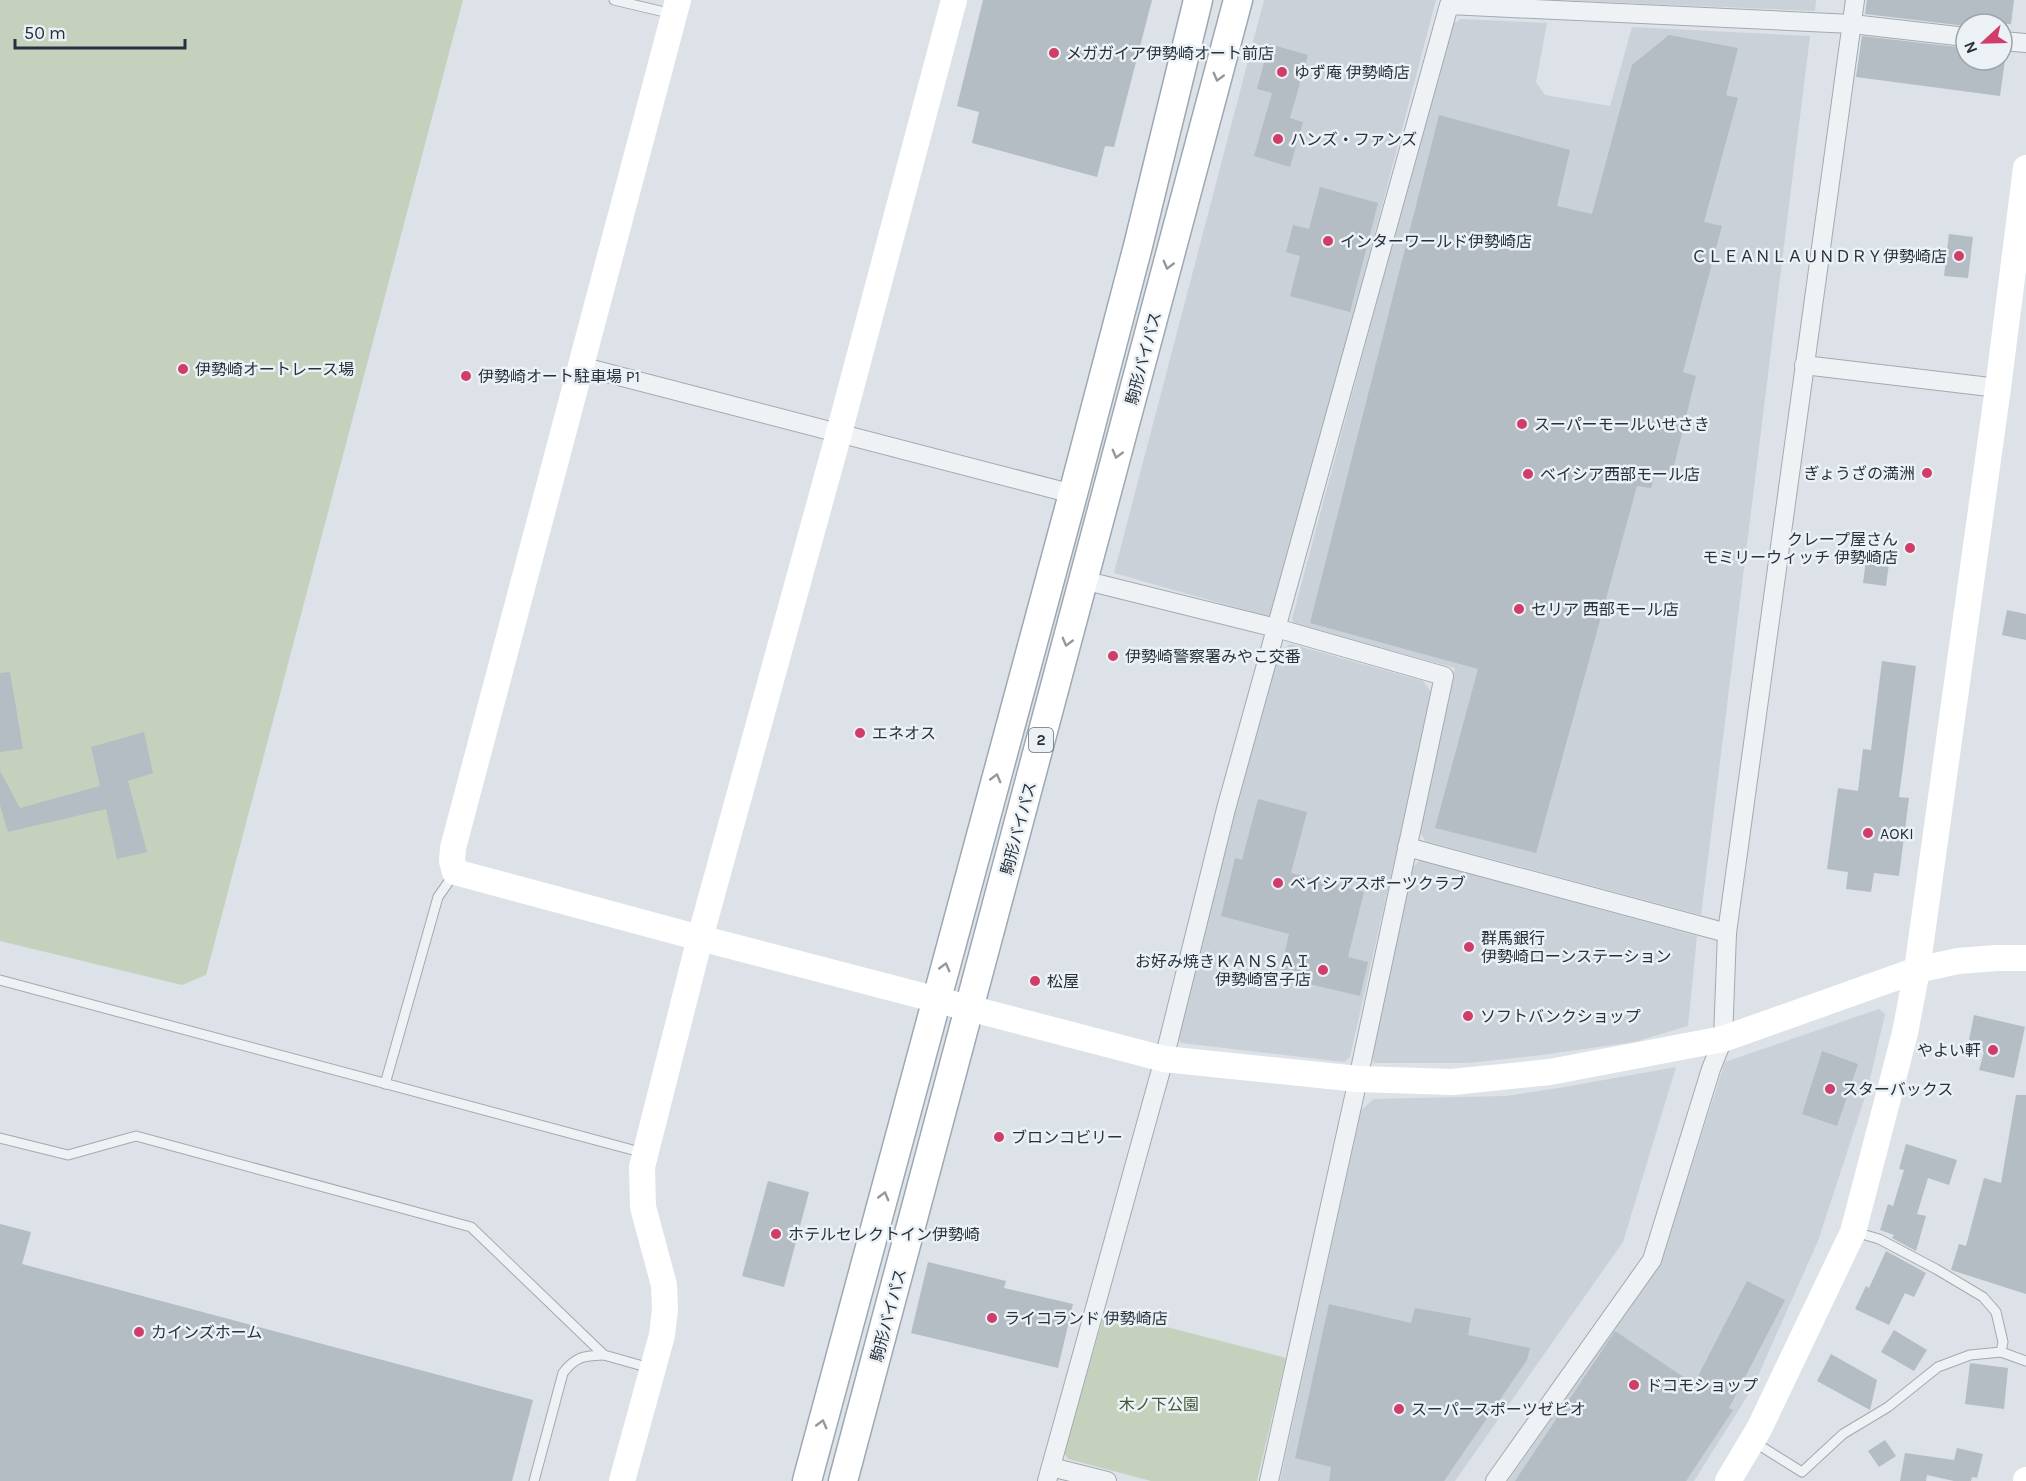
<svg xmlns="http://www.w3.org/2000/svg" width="2026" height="1481" viewBox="0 0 2026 1481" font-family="Karla,'Noto Sans JP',sans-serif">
	<rect width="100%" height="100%" fill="#dce2e7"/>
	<!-- built -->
	<g fill="#cad1d9">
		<polygon points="1264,0 1436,0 1276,610 1269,617 1114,573"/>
		<polygon points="1559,0 1816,0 1815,11"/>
		<polygon points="1461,19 1547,23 1536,82 1545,95 1610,106 1632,27 1810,36 1701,915 1425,841 1420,832 1455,668 1293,624 1292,619 1451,25"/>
		<polygon points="1291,644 1423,681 1432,693 1350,1057 1344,1062 1181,1043 1175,1033 1278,651"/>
		<polygon points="1420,860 1697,936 1688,1026 1634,1042 1534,1056 1469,1063 1374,1063 1371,1056 1413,867"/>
		<polygon points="1879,1009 1885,1014 1868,1088 1818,1241 1753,1387 1694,1481 1508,1481 1660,1264 1725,1062"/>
		<polygon points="1676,1067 1623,1242 1455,1481 1280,1481 1361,1110 1374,1099 1506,1096 1565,1087"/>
	</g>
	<!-- green -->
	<g fill="#c5d1bd">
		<polygon points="0,0 463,0 206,975 182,985 0,941"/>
		<polygon points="1105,1311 1286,1358 1257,1481 1151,1481 1068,1459 1064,1453"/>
	</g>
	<!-- building -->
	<g fill="#b4bcc4">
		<polygon points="983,0 1152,0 1114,147 1105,146 1097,177 972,143 979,112 957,106"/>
		<polygon points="1867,0 2014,0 2011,24 1966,24 1966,26 1865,14"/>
		<polygon points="1669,35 1738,48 1726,95 1738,98 1704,222 1722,226 1683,372 1696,376 1672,474 1656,472 1651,488 1637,486 1536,853 1435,828 1478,669 1310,623 1439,115 1570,150 1557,206 1592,214 1632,65"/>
		<polygon points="1862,36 1966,48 1963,50 1966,50 1966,60 2005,60 2000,96 1856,77"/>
		<polygon points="1269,44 1308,55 1290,118 1303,122 1290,167 1254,156 1272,93 1257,89"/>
		<polygon points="1320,187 1378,203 1350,312 1290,296 1300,256 1286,252 1293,225 1309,229"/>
		<polygon points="1949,234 1973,237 1968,278 1944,276"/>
		<polygon points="1867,553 1890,556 1886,586 1863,583"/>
		<polygon points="2007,610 2026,614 2026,640 2002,635"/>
		<polygon points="1882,661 1916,666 1899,797 1909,798 1899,876 1874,873 1871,892 1846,889 1848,872 1827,869 1838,788 1858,791 1863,749 1871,750"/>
		<polygon points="10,672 23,749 0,752 0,673"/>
		<polygon points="144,732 153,773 128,781 147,852 117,859 106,809 8,832 0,805 0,771 20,808 100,786 91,747"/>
		<polygon points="1258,799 1307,812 1291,873 1364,892 1348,957 1368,962 1360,996 1279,977 1289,934 1221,916 1235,858 1242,860"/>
		<polygon points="1974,1015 2025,1027 2014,1078 1979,1070 1984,1052 1972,1050 1974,1042 1969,1040"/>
		<polygon points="1822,1051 1858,1064 1837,1126 1802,1114"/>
		<polygon points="2016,1095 2026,1095 2026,1294 1951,1270 1959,1244 1966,1246 1984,1178 2001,1183"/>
		<polygon points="1906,1144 1957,1160 1949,1185 1928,1178 1917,1214 1926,1216 1916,1251 1892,1238 1894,1235 1880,1230 1888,1204 1893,1206 1904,1170 1899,1169"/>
		<polygon points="768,1181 809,1192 784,1287 742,1276"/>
		<polygon points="0,1224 31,1232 22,1264 533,1400 512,1481 0,1481"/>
		<polygon points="1886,1251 1926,1273 1914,1297 1905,1293 1889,1325 1855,1309 1866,1286 1869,1288"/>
		<polygon points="928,1262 1006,1281 1004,1288 1073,1304 1058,1368 911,1333"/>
		<polygon points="1747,1281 1785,1300 1729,1408 1733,1410 1686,1481 1515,1481 1615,1331 1694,1384"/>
		<polygon points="1329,1304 1411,1323 1415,1308 1471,1318 1468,1335 1530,1348 1527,1360 1444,1481 1329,1481 1331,1467 1295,1458"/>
		<polygon points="1894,1330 1927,1350 1914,1371 1881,1352"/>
		<polygon points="1831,1354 1877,1380 1870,1410 1817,1381"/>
		<polygon points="1970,1363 2008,1368 2004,1409 1965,1404"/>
		<polygon points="1885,1440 1896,1456 1879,1467 1868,1451"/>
		<polygon points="1957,1448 1983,1454 1977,1478 1972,1477 1971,1481 1954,1481 1927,1475 1926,1481 1900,1481 1905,1453 1954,1460"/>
	</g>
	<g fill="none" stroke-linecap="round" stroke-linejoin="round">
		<defs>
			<g id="lane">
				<polyline points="614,0 673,14"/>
				<polyline points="0,980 644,1153"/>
				<polyline points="385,1084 438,897 454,874"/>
				<polyline points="0,1138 68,1155 136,1136 471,1227 604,1355 650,1368"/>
				<polyline points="1855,1232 1879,1239 1936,1269 1983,1297 1996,1312 2003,1342 2001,1352"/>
				<polyline points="1754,1442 1802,1472 1843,1434 1888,1407 1938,1367 1970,1355 2001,1352 2026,1361"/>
				<path d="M534,1481L563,1373C576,1356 584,1356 604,1355"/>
			</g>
			<g id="street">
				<polyline points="2002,41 2026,43"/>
				<polyline points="1804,365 1998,388"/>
				<polyline points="580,366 1073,494"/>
				<polyline points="1083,580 1276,628 1444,676 1358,1079 1269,1481"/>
				<polyline points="1407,847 1727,933"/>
				<polyline points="1051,1467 1107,1481"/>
				<polyline points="1047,1481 1164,1059 1226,809 1449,5 1852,24 1966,37"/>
				<polyline points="1495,1481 1652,1260 1711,1069 1723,1039 1727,933 1855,0"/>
			</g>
			<g id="primary">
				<polyline points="807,1481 1073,494 1138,246 1198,0"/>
				<polyline points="843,1481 1238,0"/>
			</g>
		</defs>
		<!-- lane casing -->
		<use href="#lane" stroke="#a2aab1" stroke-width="11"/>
		<!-- street casing -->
		<use href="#street" stroke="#a2aab1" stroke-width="20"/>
		<!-- primary casing -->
		<use href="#primary" stroke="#9ca8b3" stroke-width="31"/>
		<!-- lane -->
		<use href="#lane" stroke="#eff2f5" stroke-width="9"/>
		<!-- street -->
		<use href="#street" stroke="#eff2f5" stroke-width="18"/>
		<!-- secondary -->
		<g stroke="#fff" stroke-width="26">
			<polyline points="678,0 453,848 452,861 455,872 700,938 1164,1059 1358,1079 1452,1082 1550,1072 1723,1039 1917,970 1958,961 1996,958 2026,958"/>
			<polyline points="622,1481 662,1335 665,1309 664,1285 643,1207 642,1167 700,938 839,433 954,0"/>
			<polyline points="1728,1481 1759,1429 1853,1232 1905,1033 1917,970 1998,388 2026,168"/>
			<polyline points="2026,1481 2026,1480"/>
		</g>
		<!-- primary -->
		<use href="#primary" stroke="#fff" stroke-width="28"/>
	</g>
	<!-- one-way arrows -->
	<defs><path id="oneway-chevron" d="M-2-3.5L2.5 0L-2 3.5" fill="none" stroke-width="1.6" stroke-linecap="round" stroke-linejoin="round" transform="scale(1.5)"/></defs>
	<g stroke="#92989e">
		<use href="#oneway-chevron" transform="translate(1218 77) rotate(105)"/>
		<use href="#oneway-chevron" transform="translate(1168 265) rotate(105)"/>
		<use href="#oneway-chevron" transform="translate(1117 454) rotate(105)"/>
		<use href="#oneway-chevron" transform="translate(1067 642) rotate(105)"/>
		<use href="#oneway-chevron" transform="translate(996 778) rotate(-75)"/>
		<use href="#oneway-chevron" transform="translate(945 967) rotate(-75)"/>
		<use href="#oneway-chevron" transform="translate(884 1196) rotate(-75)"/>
		<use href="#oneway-chevron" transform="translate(822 1424) rotate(-75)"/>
	</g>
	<!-- markers -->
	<g fill="#d03d69" stroke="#ecf1f5" stroke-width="2">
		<circle cx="1054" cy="53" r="6"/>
		<circle cx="1282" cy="72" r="6"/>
		<circle cx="1278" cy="139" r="6"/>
		<circle cx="1328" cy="241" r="6"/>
		<circle cx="1959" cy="256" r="6"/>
		<circle cx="183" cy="369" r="6"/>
		<circle cx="466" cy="376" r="6"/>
		<circle cx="1522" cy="424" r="6"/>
		<circle cx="1927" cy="473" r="6"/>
		<circle cx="1528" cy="474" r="6"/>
		<circle cx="1910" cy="548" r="6"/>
		<circle cx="1519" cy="609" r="6"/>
		<circle cx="1113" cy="656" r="6"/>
		<circle cx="860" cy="733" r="6"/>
		<circle cx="1868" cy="833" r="6"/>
		<circle cx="1278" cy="883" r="6"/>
		<circle cx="1469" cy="947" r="6"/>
		<circle cx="1323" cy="970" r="6"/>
		<circle cx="1035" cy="981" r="6"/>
		<circle cx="1468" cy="1016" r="6"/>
		<circle cx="1993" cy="1050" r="6"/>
		<circle cx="1830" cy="1089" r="6"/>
		<circle cx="999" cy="1137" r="6"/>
		<circle cx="776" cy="1234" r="6"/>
		<circle cx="992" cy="1318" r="6"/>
		<circle cx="139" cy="1332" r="6"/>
		<circle cx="1634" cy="1385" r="6"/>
		<circle cx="1399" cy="1409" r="6"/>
	</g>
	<g text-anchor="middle" stroke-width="5" stroke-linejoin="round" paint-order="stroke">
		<!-- shield labels -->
		<rect fill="#ecf1f5" stroke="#616b74" stroke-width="1.5" x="1029" y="728" width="24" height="24" rx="4.5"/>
		<g font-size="15" font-weight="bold" fill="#26323d">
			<text x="1041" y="745">2</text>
		</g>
		<!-- poi labels -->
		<g font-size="16" fill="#26323d" stroke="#ecf1f5" text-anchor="start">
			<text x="1066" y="59">メガガイア伊勢崎オート前店</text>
			<text x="1294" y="78">ゆず庵 伊勢崎店</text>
			<text x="1290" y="145">ハンズ・ファンズ</text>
			<text x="1340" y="247">インターワールド伊勢崎店</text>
			<text x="1947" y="262" text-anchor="end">ＣＬＥＡＮＬＡＵＮＤＲＹ伊勢崎店</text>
			<text x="195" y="375">伊勢崎オートレース場</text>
			<text x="478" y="382">伊勢崎オート駐車場 P1</text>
			<text x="1534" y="430">スーパーモールいせさき</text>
			<text x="1915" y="479" text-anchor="end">ぎょうざの満洲</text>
			<text x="1540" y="480">ベイシア西部モール店</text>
			<text x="1898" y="545" text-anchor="end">クレープ屋さん<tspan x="1898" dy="18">モミリーウィッチ 伊勢崎店</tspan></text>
			<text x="1531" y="615">セリア 西部モール店</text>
			<text x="1125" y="662">伊勢崎警察署みやこ交番</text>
			<text x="872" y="739">エネオス</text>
			<text x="1880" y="839">AOKI</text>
			<text x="1290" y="889">ベイシアスポーツクラブ</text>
			<text x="1481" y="944">群馬銀行<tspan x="1481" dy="18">伊勢崎ローンステーション</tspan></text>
			<text x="1311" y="967" text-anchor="end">お好み焼きＫＡＮＳＡＩ<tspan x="1311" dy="18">伊勢崎宮子店</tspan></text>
			<text x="1047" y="987">松屋</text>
			<text x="1480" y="1022">ソフトバンクショップ</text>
			<text x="1981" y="1056" text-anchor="end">やよい軒</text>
			<text x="1842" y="1095">スターバックス</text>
			<text x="1011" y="1143">ブロンコビリー</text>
			<text x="788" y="1240">ホテルセレクトイン伊勢崎</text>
			<text x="1004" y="1324">ライコランド 伊勢崎店</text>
			<text x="151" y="1338">カインズホーム</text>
			<text x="1646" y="1391">ドコモショップ</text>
			<text x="1411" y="1415">スーパースポーツゼビオ</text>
		</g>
		<!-- street labels -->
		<g font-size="16" fill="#26323d" stroke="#ecf1f5">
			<text transform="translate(1143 358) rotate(-75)" y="6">駒形バイパス</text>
			<text transform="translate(1018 828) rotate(-75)" y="6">駒形バイパス</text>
			<text transform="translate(888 1315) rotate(-75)" y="6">駒形バイパス</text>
		</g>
		<!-- park labels -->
		<g font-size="16" fill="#405933" stroke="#ecf1f5">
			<text x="1159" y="1410">木ノ下公園</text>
		</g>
	</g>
	<!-- north arrow -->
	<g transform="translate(1984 42) rotate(248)"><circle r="28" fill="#ecf1f5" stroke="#9da5ab" stroke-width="1.5"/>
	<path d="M0-4.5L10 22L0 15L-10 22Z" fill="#d03d69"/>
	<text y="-9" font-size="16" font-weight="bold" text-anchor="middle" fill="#26323d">N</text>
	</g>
	<!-- scale -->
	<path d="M15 39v9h170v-9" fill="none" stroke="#26323d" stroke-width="3"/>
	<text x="24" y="39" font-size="18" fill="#26323d" stroke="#ecf1f5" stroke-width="4.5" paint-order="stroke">50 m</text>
</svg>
